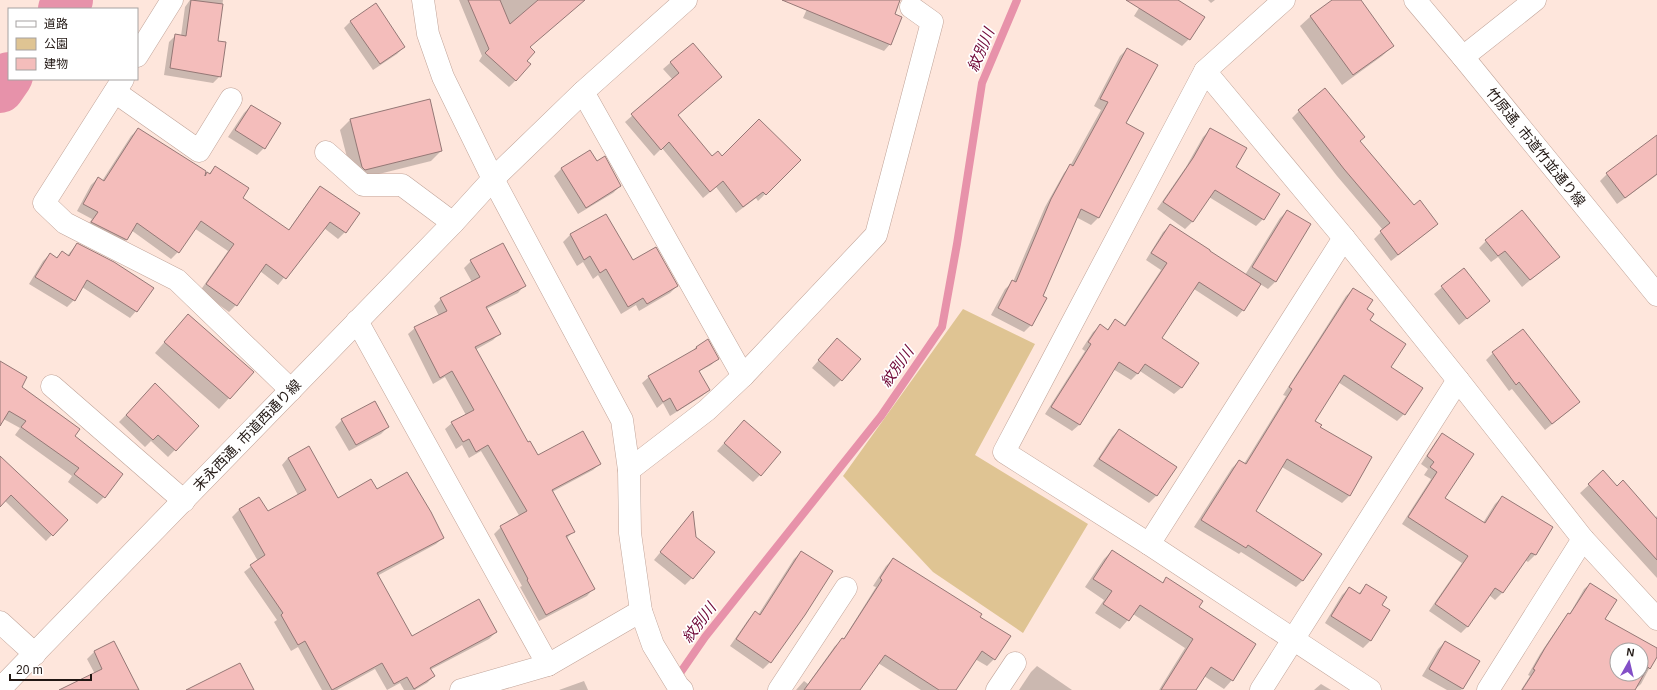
<svg xmlns="http://www.w3.org/2000/svg" width="1657" height="690" viewBox="0 0 1657 690" font-family="Helvetica,'Noto Sans JP',sans-serif">
	<rect width="100%" height="100%" fill="#fee6dc"/>
	<!-- green -->
	<polygon fill="#dfc493" points="963,309 1035,344 975,455 1088,524 1023,633 933,572 843,476"/>
	<!-- shadow -->
	<g fill="#0003" fill-rule="evenodd">
		<polygon points="190,0 223,0 217,42 220,76 213,83 164,75 169,42 176,35 181,36 185,7"/>
		<polygon points="459,0 578,0 529,47 526,61 516,80 509,87 479,61 482,56"/>
		<polygon points="811,0 899,0 894,15 890,44 884,51 803,18"/>
		<polygon points="1144,0 1176,0 1189,39 1182,46 1134,16"/>
		<polygon points="1208,0 1215,0 1211,3"/>
		<polygon points="1333,0 1360,0 1393,46 1382,56 1342,85 1300,26 1311,16"/>
		<polygon points="351,21 404,47 397,54 373,70 344,28"/>
		<polygon points="692,44 721,77 677,115 712,158 800,160 758,201 756,198 736,213 716,187 703,198 662,148 654,156 625,122 673,80 663,69"/>
		<polygon points="1127,49 1125,124 1114,189 1098,218 1091,225 1076,217 1042,297 1031,325 1024,332 991,315 1005,289 1013,282 1045,207 1064,173 1070,166 1101,110 1094,106 1120,56"/>
		<polygon points="429,100 441,151 431,161 355,180 352,177 340,130 350,120"/>
		<polygon points="251,106 264,148 257,155 228,137 244,113"/>
		<polygon points="1299,111 1359,141 1414,206 1437,224 1391,261 1374,239 1383,230 1337,176 1292,118"/>
		<polygon points="138,129 204,178 215,168 242,198 288,231 314,194 321,187 345,232 338,239 324,228 278,285 260,271 236,305 229,312 200,291 228,251 194,228 178,252 171,259 131,230 126,240 119,247 85,229 92,219 77,211 91,185 98,178 102,181 131,136"/>
		<polygon points="1210,130 1235,168 1263,219 1256,226 1209,197 1192,222 1185,229 1157,209 1186,167 1203,137"/>
		<polygon points="1657,145 1657,175 1617,204 1600,181 1607,174"/>
		<polygon points="590,151 597,163 620,186 613,193 578,214 554,176 561,169"/>
		<polygon points="1287,211 1310,225 1275,282 1268,289 1260,284 1243,310 1237,317 1194,289 1160,338 1198,363 1181,388 1174,394 1140,371 1131,380 1113,369 1079,425 1072,431 1045,414 1085,351 1082,349 1093,332 1100,326 1107,330 1115,320 1124,326 1161,270 1146,260 1163,232 1170,226 1245,275 1280,218"/>
		<polygon points="605,215 633,262 677,286 670,293 639,311 636,305 621,314 598,275 593,279 583,262 577,266 563,242 570,235"/>
		<polygon points="1486,241 1551,263 1522,287 1498,257 1491,262 1479,248"/>
		<polygon points="77,244 136,311 130,318 82,287 74,300 67,307 29,284 43,261 50,254 56,258 62,252 67,256"/>
		<polygon points="471,261 524,286 518,293 486,309 500,333 493,340 475,350 528,444 538,457 600,464 593,470 552,492 573,532 566,539 593,589 587,596 539,621 520,587 522,586 494,534 501,527 520,517 481,451 469,458 462,445 456,449 445,429 452,423 466,415 445,377 433,384 408,334 415,328 439,316 434,306 441,299 472,282 464,268"/>
		<polygon points="1464,269 1488,301 1459,325 1434,294"/>
		<polygon points="1353,289 1365,310 1368,321 1390,368 1421,388 1404,414 1397,421 1338,382 1313,421 1319,427 1371,458 1349,496 1342,503 1282,467 1255,511 1303,580 1296,587 1241,552 1239,554 1194,527 1232,468 1239,461 1244,464 1286,396 1283,395 1346,296"/>
		<polygon points="188,315 253,372 219,409 155,353"/>
		<polygon points="696,347 718,358 711,365 698,372 709,390 702,396 670,416 663,403 657,408 642,383 649,377 692,352"/>
		<polygon points="830,347 841,380 834,387 812,368"/>
		<polygon points="1493,353 1571,409 1545,430 1512,389 1509,391 1486,360"/>
		<polygon points="0,362 20,387 74,436 104,497 97,504 68,482 72,476 15,435 20,428 0,417"/>
		<polygon points="155,385 198,426 168,457 151,441 145,447 119,422"/>
		<polygon points="342,420 388,427 381,434 349,451 335,427"/>
		<polygon points="744,421 760,475 753,482 717,451"/>
		<polygon points="1119,430 1175,467 1156,496 1149,503 1093,466 1112,437"/>
		<polygon points="1443,434 1444,498 1483,523 1495,504 1502,497 1552,527 1535,555 1528,562 1525,560 1502,593 1495,600 1489,595 1468,626 1461,633 1429,611 1462,563 1402,524 1431,479 1424,475 1428,469 1421,464 1436,441"/>
		<polygon points="309,447 337,499 377,490 443,538 436,544 377,576 411,637 496,632 489,639 430,670 434,676 427,683 415,690 404,690 400,683 387,690 375,669 337,690 322,690 298,647 291,651 274,622 277,620 244,572 258,561 232,517 239,510 259,498 267,513 298,495 282,465 288,458"/>
		<polygon points="0,458 66,520 46,541 4,500 0,501"/>
		<polygon points="1603,472 1617,487 1655,518 1657,516 1657,578 1580,493"/>
		<polygon points="692,514 695,537 692,578 685,585 654,560"/>
		<polygon points="1112,551 1162,583 1166,579 1197,607 1232,680 1224,689 1204,676 1195,690 1159,690 1185,648 1133,614 1120,629 1095,613 1104,600 1085,587 1104,559"/>
		<polygon points="801,552 770,662 763,669 730,646 748,620 755,613 758,615 794,559"/>
		<polygon points="893,559 979,618 994,659 987,666 975,659 955,690 921,690 878,663 859,690 796,690 804,681 808,684 835,646 843,640 876,587 873,586 886,566"/>
		<path d="M1590,584L1603,620L1657,649V654L1641,684L1634,690H1521L1530,676L1528,675L1540,654L1563,620L1569,615L1584,589ZM1617,650H1641V674H1617Z"/>
		<polygon points="1367,585 1381,605 1389,611 1370,641 1363,648 1325,623 1342,595 1349,588 1358,594"/>
		<polygon points="114,642 138,690 80,690 95,674 87,659 94,652"/>
		<polygon points="1445,642 1463,688 1461,690 1447,690 1422,676 1438,649"/>
		<polygon points="1037,666 1072,690 1019,690 1031,672"/>
		<polygon points="584,681 588,690 559,690"/>
		<polygon points="1321,684 1331,690 1314,690"/>
	</g>
	<g fill="none" stroke-linecap="round" stroke-linejoin="round">
		<!-- stream -->
		<polyline stroke="#e792aa" stroke-width="8" points="676,679 705,637 881,416 942,327 957,244 982,83 1017,0"/>
		<!-- river -->
		<g stroke="#e792aa" stroke-width="48">
			<polyline points="62,9 69,0"/>
			<polyline points="0,89 9,76"/>
		</g>
	</g>
	<!-- building -->
	<g fill="#f4bdbb" stroke="#957876" fill-rule="evenodd">
		<polygon points="191,0 223,4 218,41 226,42 221,77 170,68 175,34 186,36"/>
		<polygon points="468,0 500,0 510,24 538,0 585,0 530,47 535,52 527,61 531,64 516,81 485,53 489,49"/>
		<polygon points="782,0 900,0 895,14 902,17 891,45"/>
		<polygon points="1126,0 1178,0 1205,17 1190,40"/>
		<polygon points="1332,0 1361,0 1394,46 1353,75 1310,16"/>
		<polygon points="376,3 405,47 380,64 350,21"/>
		<polygon points="693,43 722,77 678,115 712,156 718,151 722,156 759,119 801,160 766,195 763,192 743,207 723,181 710,192 669,142 661,150 631,114 679,73 670,62"/>
		<polygon points="1127,48 1158,65 1126,123 1144,133 1099,218 1081,209 1043,296 1047,298 1032,326 998,308 1012,280 1016,282 1051,199 1070,164 1073,166 1108,102 1100,99"/>
		<polygon points="1325,88 1365,137 1360,141 1414,205 1420,200 1438,224 1398,255 1380,231 1390,223 1344,169 1298,110"/>
		<polygon points="430,99 442,151 365,170 362,167 350,119"/>
		<polygon points="251,105 281,123 265,149 235,130"/>
		<polygon points="138,128 206,171 205,176 207,172 210,174 215,166 249,188 243,198 289,230 320,186 360,213 346,233 330,222 286,279 266,264 237,306 206,284 234,244 201,221 179,253 137,223 127,240 91,222 98,212 83,204 98,177 104,181"/>
		<polygon points="1210,128 1247,148 1236,167 1280,194 1264,220 1215,190 1193,222 1163,202 1193,158"/>
		<polygon points="1657,135 1657,174 1625,198 1606,173"/>
		<polygon points="590,150 597,161 605,156 621,186 586,208 561,168"/>
		<polygon points="1287,210 1311,224 1276,282 1252,267"/>
		<polygon points="1522,210 1560,257 1530,280 1505,251 1498,256 1485,240"/>
		<polygon points="606,214 633,260 656,247 678,286 647,304 643,298 628,307 606,269 600,273 590,256 584,260 570,234"/>
		<polygon points="1170,224 1210,250 1210,251 1261,284 1244,311 1199,282 1162,338 1199,363 1182,388 1145,364 1138,374 1119,362 1080,425 1051,407 1091,344 1088,342 1100,324 1108,330 1115,319 1125,326 1167,263 1151,253"/>
		<polygon points="77,243 114,262 154,288 137,312 87,280 75,301 35,277 50,253 57,258 62,251 69,256"/>
		<polygon points="503,243 526,286 486,307 501,334 475,347 528,442 530,441 538,455 583,431 601,464 552,490 575,532 566,536 595,589 546,615 527,580 528,579 500,526 527,511 488,445 476,452 469,439 463,442 451,422 474,410 452,371 440,378 414,327 447,311 440,298 480,277 470,260"/>
		<polygon points="1464,268 1490,301 1467,319 1441,286"/>
		<polygon points="1353,288 1373,300 1367,309 1374,314 1370,320 1406,344 1391,367 1423,388 1405,415 1344,375 1315,421 1322,425 1320,427 1372,457 1350,496 1287,459 1256,511 1322,554 1303,581 1248,545 1246,548 1201,520 1239,460 1246,464 1292,389 1289,387"/>
		<polygon points="188,314 254,372 230,399 164,342"/>
		<polygon points="1523,329 1580,402 1552,424 1519,382 1516,385 1492,352"/>
		<polygon points="837,338 861,359 842,381 818,360"/>
		<polygon points="708,339 719,359 699,371 710,390 677,411 670,398 663,402 648,376 697,348 696,347"/>
		<polygon points="0,361 27,377 22,387 80,429 75,436 123,474 105,498 74,474 79,468 21,427 26,421 9,411 0,426"/>
		<polygon points="155,383 199,426 176,451 158,435 153,440 126,415"/>
		<polygon points="375,401 389,427 356,445 341,419"/>
		<polygon points="744,420 781,452 761,476 724,443"/>
		<polygon points="1119,429 1177,467 1157,496 1099,459"/>
		<polygon points="1442,433 1474,454 1445,498 1485,523 1502,496 1553,527 1536,555 1531,553 1503,593 1495,588 1468,627 1435,604 1468,556 1408,517 1437,472 1430,467 1434,462 1427,456"/>
		<polygon points="309,446 338,498 371,479 377,489 407,472 431,512 444,538 377,573 412,636 479,599 497,632 430,668 435,676 414,689 407,677 394,684 382,663 332,690 305,641 298,645 281,615 283,613 250,565 265,555 239,509 259,497 268,511 306,490 288,458"/>
		<polygon points="0,456 68,520 53,536 11,495 0,507"/>
		<polygon points="1603,470 1617,486 1623,480 1657,519 1657,560 1588,484"/>
		<polygon points="693,511 696,537 715,552 693,579 660,552"/>
		<polygon points="1112,550 1163,583 1166,577 1203,601 1199,607 1256,644 1233,681 1211,667 1196,690 1161,690 1193,639 1140,605 1129,621 1103,604 1112,591 1093,579"/>
		<polygon points="801,551 833,571 805,615 771,663 736,639 755,611 760,615"/>
		<polygon points="893,558 982,614 980,617 1011,636 995,660 982,651 956,690 939,690 885,655 860,690 804,690 842,638 844,639 882,580 880,578"/>
		<path d="M1590,583L1617,600L1605,619L1657,648V657L1650,669L1648,667L1635,690H1522L1535,670L1533,669L1545,648L1568,613L1570,614ZM1617,650H1641V674H1617Z"/>
		<polygon points="1366,584 1387,597 1382,605 1390,610 1371,641 1331,616 1349,587 1360,594"/>
		<polygon points="114,641 139,690 59,690 102,669 94,651"/>
		<polygon points="1445,641 1480,661 1463,689 1429,669"/>
		<polygon points="240,663 254,690 186,690"/>
	</g>
	<g fill="none" stroke-linecap="round" stroke-linejoin="round">
		<defs>
			<g id="minor">
				<polyline points="423,0 428,34 443,77 493,179 622,420 629,470 630,533 641,611 653,645 678,686 682,690"/>
				<polyline points="1284,0 1205,71 1004,452 1149,544 1370,690"/>
				<polyline points="1415,0 1463,57 1657,295"/>
				<polyline points="137,56 172,0"/>
				<polyline points="1463,57 1535,0"/>
				<polyline points="1205,71 1344,238 1458,380 1583,539 1657,619"/>
				<polyline points="123,79 44,203 65,223 177,280 291,390"/>
				<polyline points="115,92 199,151 231,99"/>
				<polyline points="583,92 743,376"/>
				<polyline points="326,152 363,185 402,185 453,223"/>
				<polyline points="357,321 548,665"/>
				<polyline points="52,386 184,501"/>
				<polyline points="629,470 707,410 743,376 876,235 932,22 911,7"/>
				<polyline points="1149,544 1344,238"/>
				<polyline points="0,622 35,654"/>
				<polyline points="0,689 453,223 493,179 583,92 686,0"/>
				<polyline points="461,690 548,665 641,611"/>
				<polyline points="779,690 846,588"/>
				<polyline points="997,690 1015,663"/>
				<polyline points="1261,690 1458,380"/>
				<polyline points="1488,690 1583,539"/>
			</g>
		</defs>
		<!-- minor casing -->
		<use href="#minor" stroke="#c1a499" stroke-width="23"/>
		<!-- minor -->
		<use href="#minor" stroke="#fff" stroke-width="22"/>
	</g>
	<g text-anchor="middle" stroke-width="3.5" stroke-linejoin="round" paint-order="stroke">
		<!-- street labels -->
		<g font-size="14" fill="#211713" stroke="#fff">
			<text transform="translate(1536 147) rotate(51)" y="5">竹原通, 市道竹並通り線</text>
			<text transform="translate(247 435) rotate(-46)" y="5">末永西通, 市道西通り線</text>
		</g>
		<!-- water labels -->
		<g font-size="15" font-style="italic" fill="#6f0837" stroke="#fff">
			<text transform="translate(981 50) rotate(-67)" y="5">紋別川</text>
			<text transform="translate(897 367) rotate(-55)" y="5">紋別川</text>
			<text transform="translate(699 623) rotate(-53)" y="5">紋別川</text>
		</g>
	</g>
	<!-- legend -->
	<rect x="8" y="8" width="130" height="72" fill="#ffffff" stroke="#a6a2a1"/>
	<rect x="16" y="21" width="20" height="6" fill="#ffffff" stroke="#a6a2a1"/>
	<text x="44" y="28" font-size="12" fill="#211713">道路</text>
	<rect x="16" y="38" width="20" height="12" fill="#dfc493" stroke="#a6a2a1"/>
	<text x="44" y="48" font-size="12" fill="#211713">公園</text>
	<rect x="16" y="58" width="20" height="12" fill="#f4bdbb" stroke="#a6a2a1"/>
	<text x="44" y="68" font-size="12" fill="#211713">建物</text>
	<!-- north arrow -->
	<g transform="translate(1629 662) rotate(8)"><circle r="19" fill="#ffffff" stroke="#a6a2a1"/>
	<path d="M0-3L7 15L0 10L-7 15Z" fill="#834fc7"/>
	<text y="-6" font-size="11" font-weight="bold" text-anchor="middle" fill="#211713">N</text>
	</g>
	<!-- scale -->
	<path d="M10 674v6h81v-6" fill="none" stroke="#211713" stroke-width="2"/>
	<text x="16" y="674" font-size="12" fill="#211713" stroke="#ffffff" stroke-width="3" paint-order="stroke">20 m</text>
</svg>
